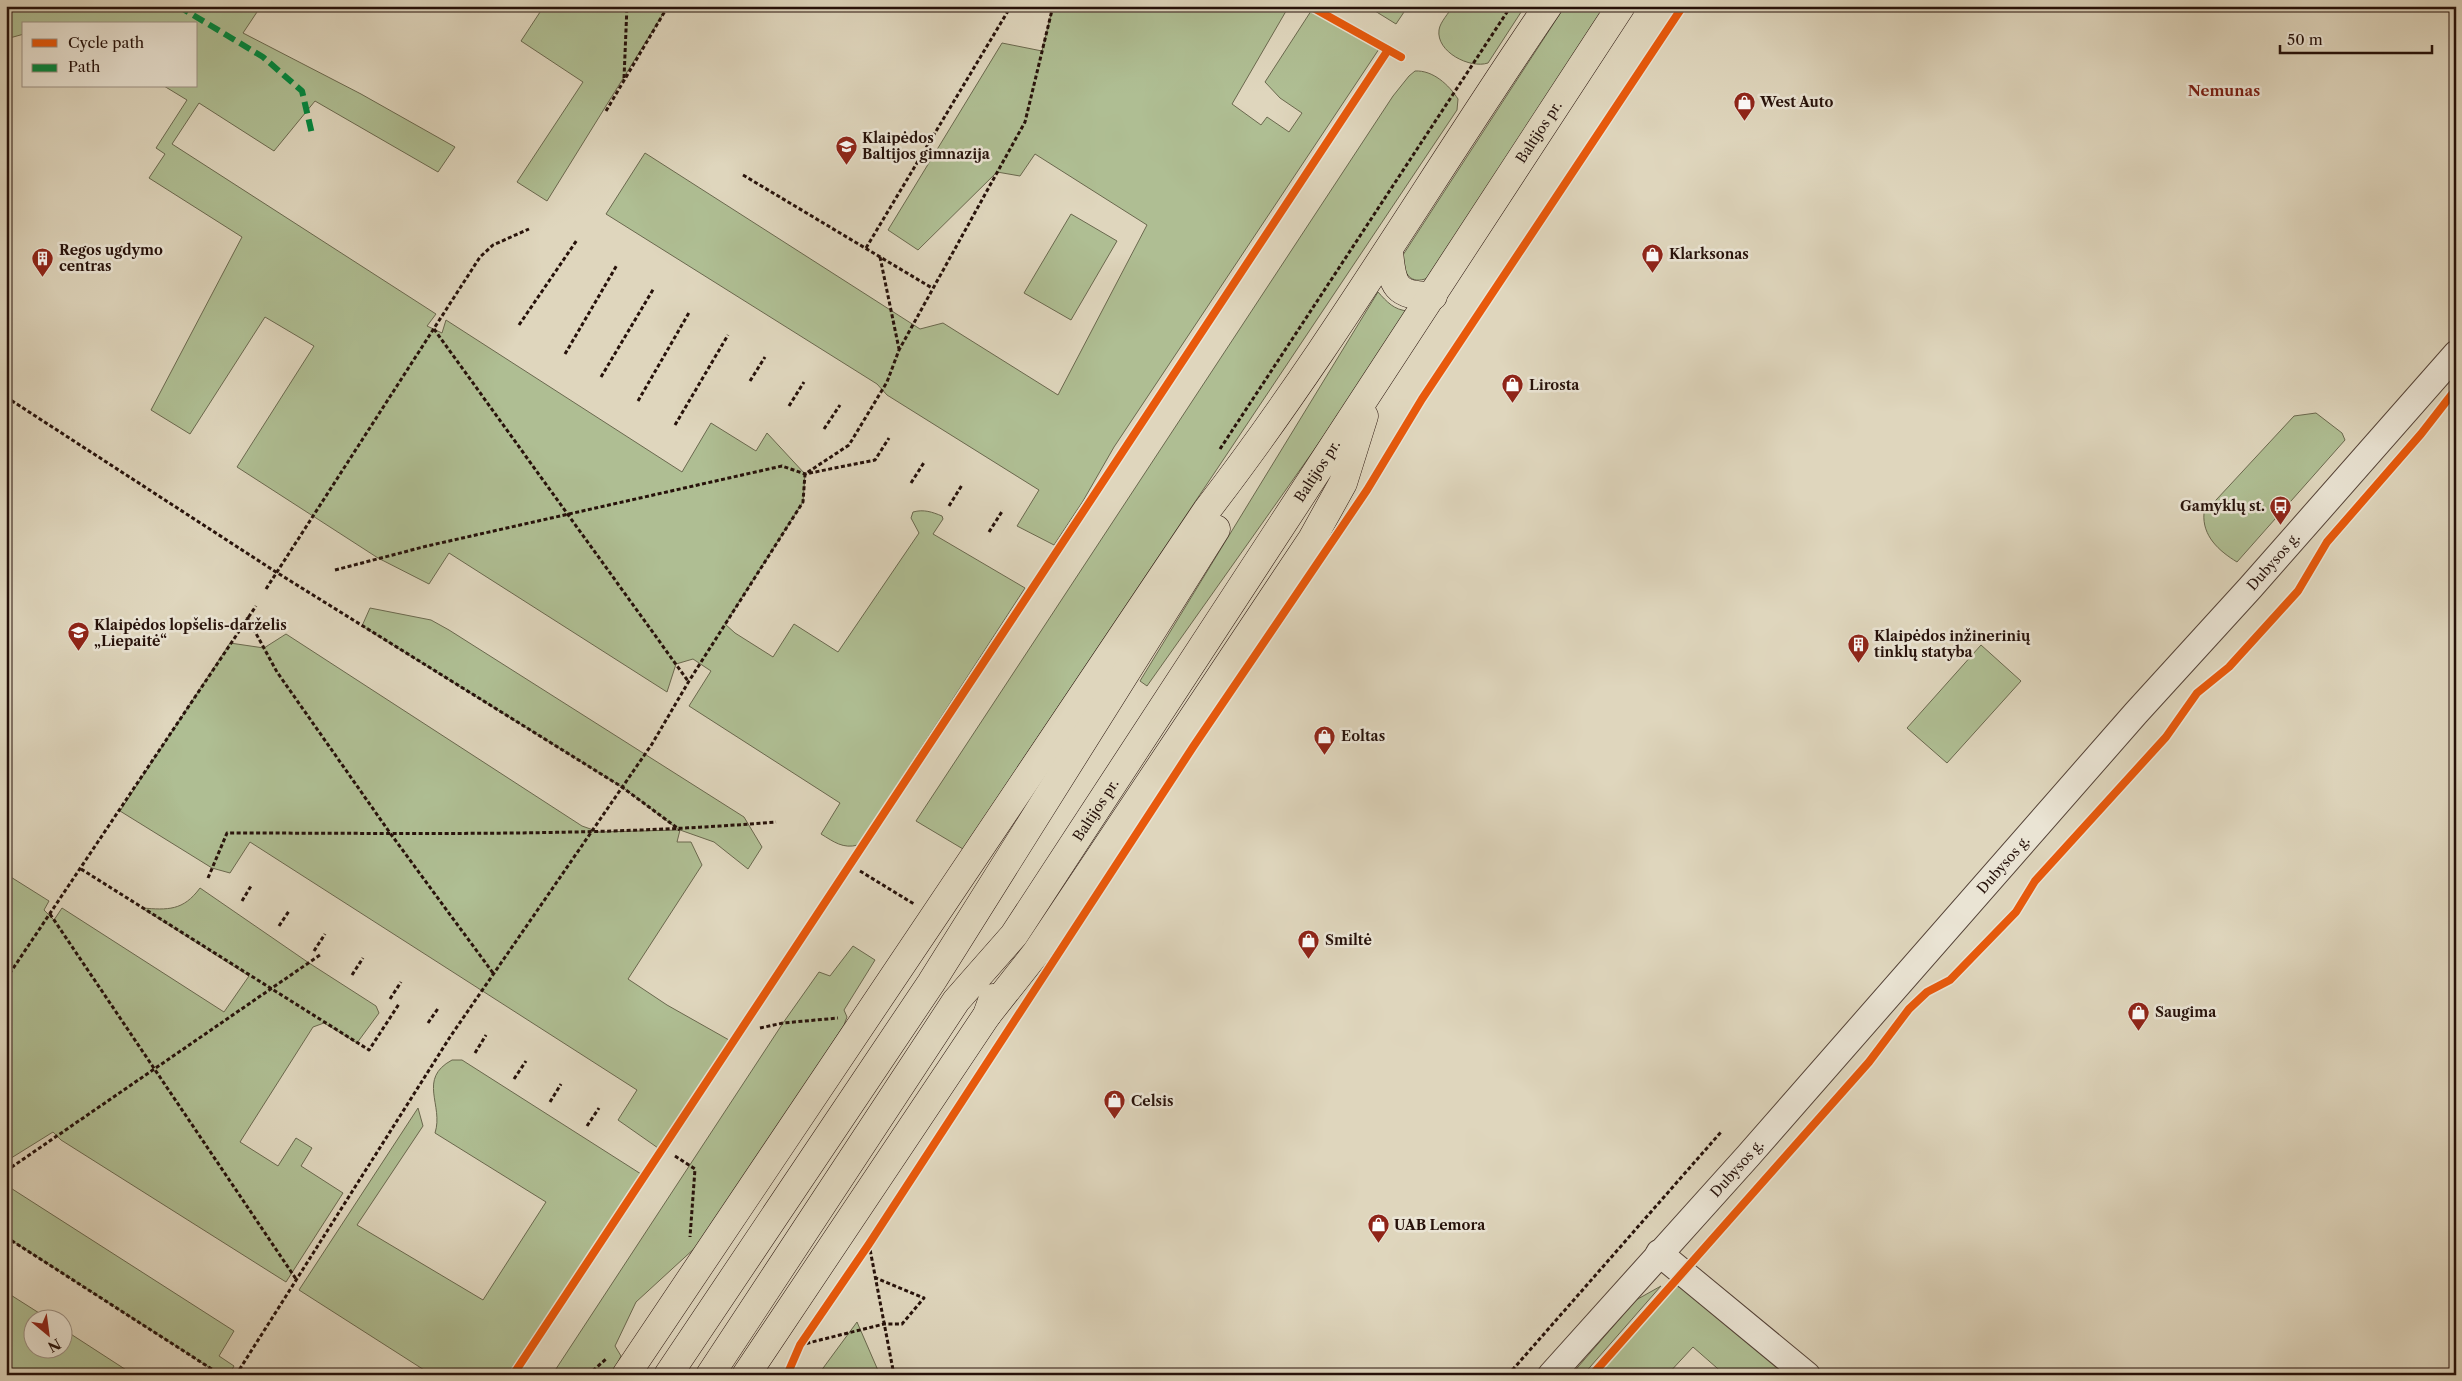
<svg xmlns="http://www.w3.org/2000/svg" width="2462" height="1381" viewBox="0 0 2462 1381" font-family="'Libre Caslon Text',serif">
	<rect width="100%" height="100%" fill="#dfd6bd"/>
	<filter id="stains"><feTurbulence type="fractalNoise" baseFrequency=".004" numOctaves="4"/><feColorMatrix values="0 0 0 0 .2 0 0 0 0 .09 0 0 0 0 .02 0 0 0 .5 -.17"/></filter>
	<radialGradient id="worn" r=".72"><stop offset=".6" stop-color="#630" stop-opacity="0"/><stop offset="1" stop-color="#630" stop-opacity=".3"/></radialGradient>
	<!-- green -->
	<g fill="#afbe93" stroke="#6a684e">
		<path d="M6,6H261L243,33L361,94L455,147L438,172L315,101L274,151L199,103L172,144L436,314L427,326L442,333L446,320L682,472L711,423L756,451L767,433L805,474L803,502L725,624L735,633L773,657L794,624L838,652L919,533L911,518L913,512C924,509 932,512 942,516L943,519L933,534L1025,588L858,845C843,849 834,842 821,834L840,803L689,706L711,671L693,659L676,664L667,692L449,553L429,584L378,558L237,467L314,346L265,317L190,434L151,410L242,237L149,178L165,154L156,148L187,100L164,86H196V24H24V34L6,39Z"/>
		<polygon points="544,6 668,6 547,201 517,182 583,82 521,41"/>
		<polygon points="1053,6 1289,6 1232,104 1261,125 1267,117 1289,132 1302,113 1280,98 1265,82 1313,8 1381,46 1114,447 1083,501 1054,545 1017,526 1039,490 887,395 877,384 606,214 645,153 920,329 943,323 1058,395 1147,225 1035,154 1020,176 997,172 918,250 888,230 1002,43 1042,51"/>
		<polygon points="1367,6 1408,6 1396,24"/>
		<path d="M1453,6H1525L1488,63C1470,69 1436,52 1439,30C1440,22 1449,13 1453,6Z"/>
		<path d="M1565,6H1604L1602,14L1428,278C1410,285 1405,274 1401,258Z"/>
		<path d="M1415,71C1433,70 1449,85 1458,99L1457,110L963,849L916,821L1393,96L1409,76Z"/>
		<polygon points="1071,214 1117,241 1071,320 1024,293"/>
		<path d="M1378,292C1387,302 1394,310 1408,311L1314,450L1147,686L1140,681Z"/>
		<path d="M2316,413L2342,433L2345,440L2237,562C2219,551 2202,536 2204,513L2294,416Z"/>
		<polygon points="370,608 431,620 449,630 744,817 762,847 748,869 714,842 680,830 677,842 691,842 702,865 628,979 667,1005 729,1040 658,1148 618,1120 637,1090 250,842 230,873 212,868 120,811 230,643 264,648 286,634 582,826 599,832 679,830 622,787 362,626"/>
		<polygon points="1981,645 2021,681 1947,763 1907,728"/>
		<path d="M6,874L49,901L44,910L54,920L62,908L224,1012L249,976L142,908C168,910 183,911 200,888L309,963L376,1006L379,1013L357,1043L324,1023L313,1027L240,1142L278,1166L296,1138L312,1148L301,1166L343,1193L286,1282L61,1140L53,1132L8,1160L6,1158Z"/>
		<polygon points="853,946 875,960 844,1010 847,1017 844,1025 708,1236 636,1302 615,1346 621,1356 612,1375 552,1375 783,1023 819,972 830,976"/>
		<path d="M452,1060H462L641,1174L507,1375H432L299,1290L418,1108L423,1126L357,1225L483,1300L546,1202L435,1133C444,1105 417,1079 452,1060Z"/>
		<polygon points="6,1185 234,1331 219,1356 234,1366 229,1375 221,1375 6,1237"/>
		<polygon points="1675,1285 1689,1292 1791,1375 1725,1375 1693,1347 1667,1375 1596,1375"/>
		<polygon points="1661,1286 1583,1375 1571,1375 1636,1300"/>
		<polygon points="6,1292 47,1318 32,1318 32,1348 62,1348 63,1329 134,1375 6,1375"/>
		<polygon points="857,1322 880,1375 818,1375"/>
	</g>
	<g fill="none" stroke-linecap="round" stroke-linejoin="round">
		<defs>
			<g id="minor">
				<polyline points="1659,1253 1807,1375"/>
				<path id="s1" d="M1551,1375L1748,1156L2136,713L2250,588L2456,354"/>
			</g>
			<g id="highway">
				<path d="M1389,251C1392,286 1395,296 1433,296"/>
				<polyline points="987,1015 1036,953 1312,539 1343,483 1364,416"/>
				<path d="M626,1375L1207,510C1331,349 1433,174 1548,6"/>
				<polyline points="668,1375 931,983 1216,529"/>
				<path id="s2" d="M710,1375L956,1001L1014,935L1621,6"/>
				<polyline points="746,1375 987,1015 993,998"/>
			</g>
		</defs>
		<!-- minor casing -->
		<use href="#minor" stroke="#544237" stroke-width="28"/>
		<!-- highway casing -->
		<use href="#highway" stroke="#26110a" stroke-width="29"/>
		<!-- path -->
		<g stroke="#26110a" stroke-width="3" stroke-dasharray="4 2.5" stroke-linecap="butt">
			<polyline points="624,78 627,6"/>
			<polyline points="606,111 668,6"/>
			<polyline points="743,175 932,288"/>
			<polyline points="866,248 1011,6"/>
			<polyline points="880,257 899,349"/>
			<polyline points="519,325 577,240"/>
			<polyline points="434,329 688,681"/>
			<polyline points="565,354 617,265"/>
			<polyline points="601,377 654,288"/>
			<polyline points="750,381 765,357"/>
			<polyline points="6,397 276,572 622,787 680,830"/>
			<polyline points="638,401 690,311"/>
			<polyline points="789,406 804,382"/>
			<polyline points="675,425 728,335"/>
			<polyline points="824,429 840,405"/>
			<polyline points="1220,449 1511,6"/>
			<polyline points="911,483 925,461"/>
			<polyline points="949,506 962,485"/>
			<polyline points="989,532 1003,510"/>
			<polyline points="335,570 427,546 782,466 805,474 875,460 889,438"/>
			<polyline points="266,589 480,257 493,245 529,229"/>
			<polyline points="247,617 277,672 390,833 493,973"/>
			<polyline points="81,869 369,1050 399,1004"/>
			<polyline points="860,871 914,904"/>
			<path d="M208,878L227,833C410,833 594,837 776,822"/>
			<polyline points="242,901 251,886"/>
			<polyline points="50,914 296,1279"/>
			<polyline points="279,926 289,911"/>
			<polyline points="314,951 325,934"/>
			<polyline points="352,975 363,958"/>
			<polyline points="6,979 256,606"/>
			<polyline points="390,999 401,982"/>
			<polyline points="428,1023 439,1007"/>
			<polyline points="760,1028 783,1023 838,1018"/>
			<polyline points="475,1053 486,1035"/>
			<polyline points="514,1079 526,1061"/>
			<polyline points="550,1102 561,1084"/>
			<polyline points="587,1126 599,1108"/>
			<polyline points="675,1156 695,1169 690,1237"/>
			<polyline points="6,1171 320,955"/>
			<polyline points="6,1237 221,1375"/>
			<polyline points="869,1244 894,1375"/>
			<polyline points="800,1345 884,1324 902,1324 924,1298 876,1278"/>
			<polyline points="236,1375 450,1037 652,744 689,681 803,502 805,474 849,445 887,382 899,350 1025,122 1053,6"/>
			<polyline points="588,1375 606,1359"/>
			<polyline points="1508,1375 1721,1132"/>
		</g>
		<!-- minor -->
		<use href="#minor" stroke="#eae4d4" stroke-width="26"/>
		<!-- highway -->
		<use href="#highway" stroke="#dfd6bd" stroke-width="28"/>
		<!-- quiet -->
		<polyline stroke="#00873e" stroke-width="6" stroke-dasharray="12 6" stroke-linecap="butt" points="178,6 263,57 302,91 312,134"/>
		<defs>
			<g id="cycleway">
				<polyline points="1310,6 1401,57"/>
				<polyline points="513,1375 1388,50"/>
				<polyline points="787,1375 800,1345 869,1244 1193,747 1367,490 1422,399 1683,6"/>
				<polyline points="1592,1375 1869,1062 1909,1009 1927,992 1950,980 2016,912 2035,881 2166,737 2197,693 2229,667 2298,591 2327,542 2421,434 2456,389"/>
			</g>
		</defs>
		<!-- cycleway casing -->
		<use href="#cycleway" stroke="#eae4d4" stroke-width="11"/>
		<!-- cycleway -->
		<use href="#cycleway" stroke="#e8590c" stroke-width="8"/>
	</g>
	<!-- icons -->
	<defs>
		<symbol id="shop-pin" viewBox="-11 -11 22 30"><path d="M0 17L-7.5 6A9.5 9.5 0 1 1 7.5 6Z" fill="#8f2418" stroke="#eae4d4"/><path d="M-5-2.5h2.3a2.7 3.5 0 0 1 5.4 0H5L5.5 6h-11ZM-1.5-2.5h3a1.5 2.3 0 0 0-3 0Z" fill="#fff"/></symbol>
		<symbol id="school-pin" viewBox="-11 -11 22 30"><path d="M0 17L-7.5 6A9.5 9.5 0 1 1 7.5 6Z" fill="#8f2418" stroke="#eae4d4"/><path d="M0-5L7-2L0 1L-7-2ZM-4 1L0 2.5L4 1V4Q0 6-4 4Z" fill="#fff"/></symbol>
		<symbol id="building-pin" viewBox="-11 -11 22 30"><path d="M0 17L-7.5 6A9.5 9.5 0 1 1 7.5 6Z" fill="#8f2418" stroke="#eae4d4"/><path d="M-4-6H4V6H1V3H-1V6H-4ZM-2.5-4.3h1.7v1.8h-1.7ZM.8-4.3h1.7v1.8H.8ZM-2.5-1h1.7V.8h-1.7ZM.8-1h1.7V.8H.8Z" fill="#fff"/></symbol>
		<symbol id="bus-pin" viewBox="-11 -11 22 30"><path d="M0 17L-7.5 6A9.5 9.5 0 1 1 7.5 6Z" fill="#8f2418" stroke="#eae4d4"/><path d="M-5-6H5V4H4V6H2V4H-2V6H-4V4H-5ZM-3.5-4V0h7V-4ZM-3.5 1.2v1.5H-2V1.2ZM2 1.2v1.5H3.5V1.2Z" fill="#fff"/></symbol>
	</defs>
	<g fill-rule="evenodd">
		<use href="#shop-pin" x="1732" y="90" width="25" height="34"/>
		<use href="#school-pin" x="834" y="134" width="25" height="34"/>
		<use href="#shop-pin" x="1640" y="242" width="25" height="34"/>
		<use href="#building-pin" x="30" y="246" width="25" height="34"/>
		<use href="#shop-pin" x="1500" y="372" width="25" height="34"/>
		<use href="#bus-pin" x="2268" y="494" width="25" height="34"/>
		<use href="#school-pin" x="66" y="620" width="25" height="34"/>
		<use href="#building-pin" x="1846" y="632" width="25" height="34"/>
		<use href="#shop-pin" x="1312" y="724" width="25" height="34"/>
		<use href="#shop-pin" x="1296" y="928" width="25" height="34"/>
		<use href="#shop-pin" x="2126" y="1000" width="25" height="34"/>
		<use href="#shop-pin" x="1102" y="1088" width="25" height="34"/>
		<use href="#shop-pin" x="1366" y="1212" width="25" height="34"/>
	</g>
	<g text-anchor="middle" stroke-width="5" stroke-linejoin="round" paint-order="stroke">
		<!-- poi labels -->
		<g font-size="14" font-weight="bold" fill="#26110a" stroke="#eae4d4" text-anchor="start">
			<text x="1760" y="107">West Auto</text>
			<text x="862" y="143">Klaipėdos<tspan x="862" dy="16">Baltijos gimnazija</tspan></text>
			<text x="59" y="255">Regos ugdymo<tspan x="59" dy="16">centras</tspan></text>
			<text x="1669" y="259">Klarksonas</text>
			<text x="1529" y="390">Lirosta</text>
			<text x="2265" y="511" text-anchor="end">Gamyklų st.</text>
			<text x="94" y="630">Klaipėdos lopšelis-darželis<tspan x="94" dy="16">„Liepaitė“</tspan></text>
			<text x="1874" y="641">Klaipėdos inžinerinių<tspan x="1874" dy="16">tinklų statyba</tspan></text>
			<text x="1341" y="741">Eoltas</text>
			<text x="1325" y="945">Smiltė</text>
			<text x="2155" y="1017">Saugima</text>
			<text x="1131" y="1106">Celsis</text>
			<text x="1394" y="1230">UAB Lemora</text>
		</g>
		<!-- street labels -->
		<g font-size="14" fill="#26110a" stroke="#eae4d4">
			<text dy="5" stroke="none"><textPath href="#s2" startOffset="1495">Baltijos pr.</textPath></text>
			<text dy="5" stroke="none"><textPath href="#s2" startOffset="1090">Baltijos pr.</textPath></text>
			<text dy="5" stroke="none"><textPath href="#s1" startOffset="1088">Dubysos g.</textPath></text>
			<text dy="5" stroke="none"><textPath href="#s2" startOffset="685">Baltijos pr.</textPath></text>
			<text dy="5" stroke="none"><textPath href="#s1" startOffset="682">Dubysos g.</textPath></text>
			<text dy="5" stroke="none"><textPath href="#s1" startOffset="278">Dubysos g.</textPath></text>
		</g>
		<!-- neighbourhood labels -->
		<g font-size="15" font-weight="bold" fill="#7a1f14" stroke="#eae4d4">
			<text x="2224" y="96">Nemunas</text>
		</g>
	</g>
	<!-- margin -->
	<rect width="2462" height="1381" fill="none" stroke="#dfd6bd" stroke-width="25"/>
	<rect x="8" y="8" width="2447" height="1366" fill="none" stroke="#26110a" stroke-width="2.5"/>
	<rect x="12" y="12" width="2437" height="1356" fill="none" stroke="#26110a"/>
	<!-- legend -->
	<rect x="22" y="22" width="175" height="65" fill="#eae4d4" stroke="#9c9083"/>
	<rect x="32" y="39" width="25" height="8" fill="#e8590c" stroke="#9c9083"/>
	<text x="68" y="48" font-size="15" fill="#26110a">Cycle path</text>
	<rect x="32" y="64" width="25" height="8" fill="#00873e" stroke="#9c9083"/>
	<text x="68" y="72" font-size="15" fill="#26110a">Path</text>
	<!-- north arrow -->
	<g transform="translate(48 1334) rotate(151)"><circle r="24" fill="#eae4d4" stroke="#9c9083"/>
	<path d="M0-4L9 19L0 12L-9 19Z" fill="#8f2418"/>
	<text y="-8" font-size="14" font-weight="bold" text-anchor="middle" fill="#26110a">N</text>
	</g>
	<!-- scale -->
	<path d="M2280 45v8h152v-8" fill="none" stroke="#26110a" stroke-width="2.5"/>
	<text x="2287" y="45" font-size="15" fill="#26110a" stroke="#eae4d4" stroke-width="4" paint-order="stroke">50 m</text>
	<rect width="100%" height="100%" filter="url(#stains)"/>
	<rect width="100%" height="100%" fill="url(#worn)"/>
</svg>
